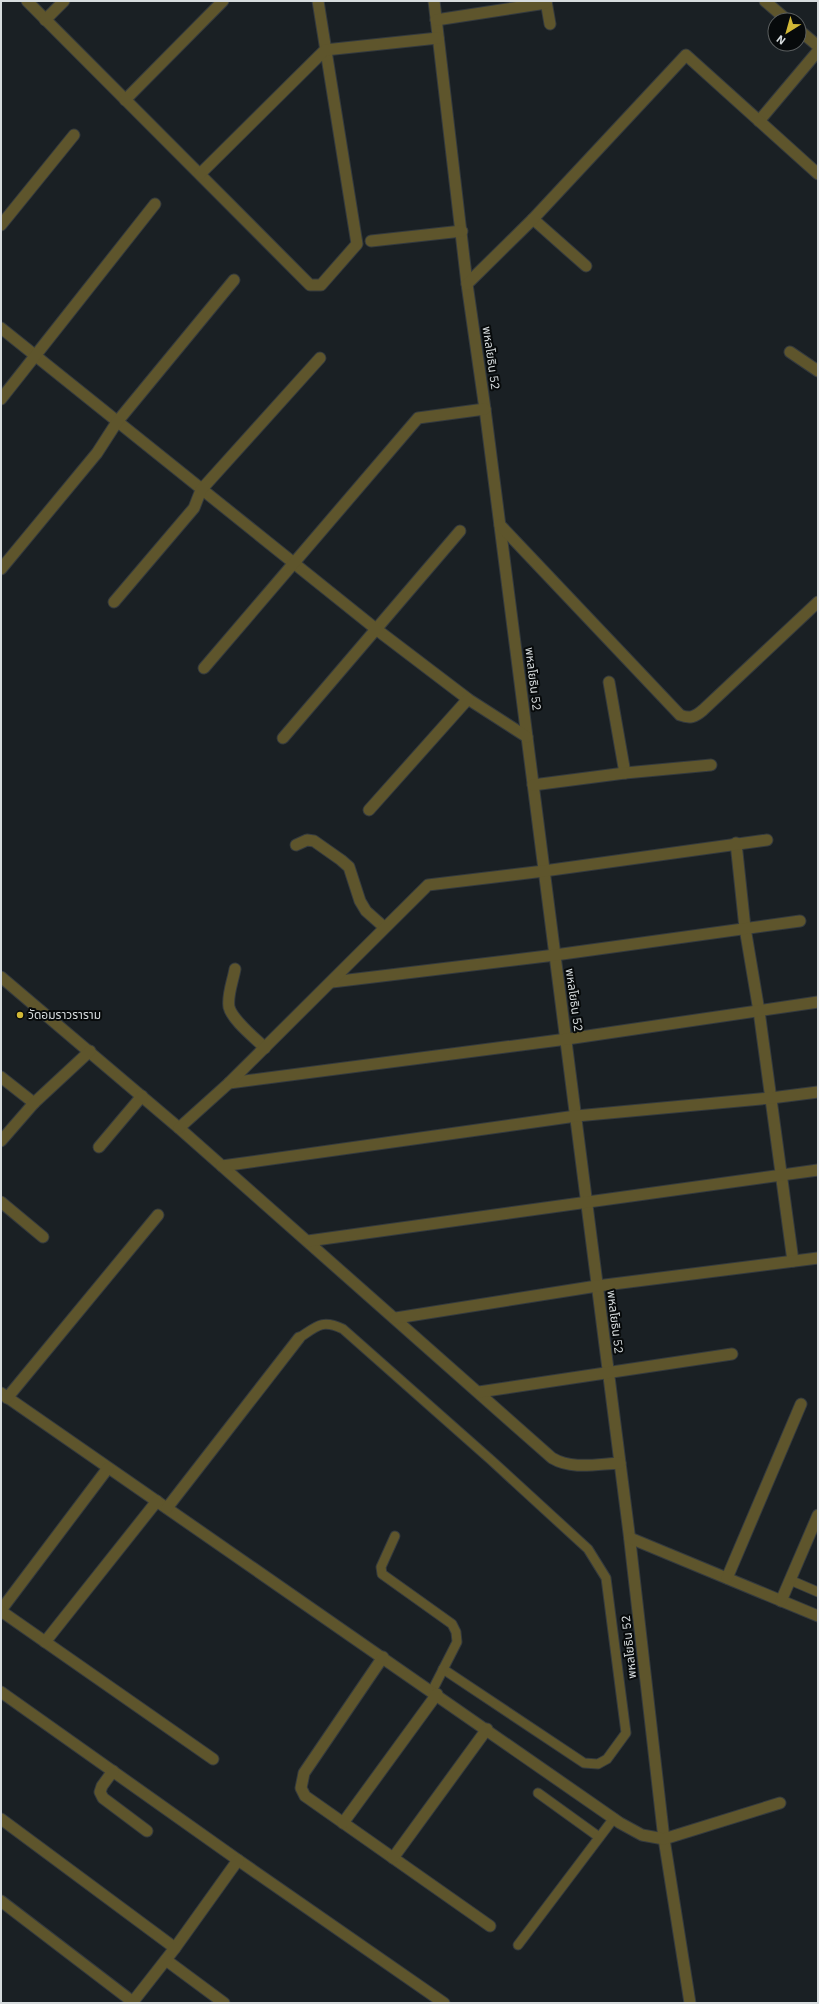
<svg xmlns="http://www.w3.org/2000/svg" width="819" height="2004" viewBox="0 0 819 2004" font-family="'IBM Plex Sans','Noto Sans Thai',sans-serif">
	<rect width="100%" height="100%" fill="#1a2024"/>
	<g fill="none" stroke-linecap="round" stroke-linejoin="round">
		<defs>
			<g id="service">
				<path d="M299,1338C317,1326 322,1319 343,1329L491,1460L588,1549L606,1578L626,1733L607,1759L598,1764L584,1763L443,1669"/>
				<polyline points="395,1536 381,1567 382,1574 452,1624 456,1632 457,1642 432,1691"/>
				<polyline points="790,1580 818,1592"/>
				<polyline points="538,1793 599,1837"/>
				<polyline points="518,1945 614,1818"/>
			</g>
			<g id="minor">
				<polyline points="27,1 310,285 321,285 357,244 318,1"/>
				<polyline points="434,1 467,284 485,409 629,1533 664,1839 690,2003"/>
				<polyline points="546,1 550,24"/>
				<polyline points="765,1 787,20"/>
				<polyline points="45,20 64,1"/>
				<polyline points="436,20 546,3"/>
				<polyline points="799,30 818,46"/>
				<polyline points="125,100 223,1"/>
				<polyline points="759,121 818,51"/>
				<polyline points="200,174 325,50 438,38"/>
				<polyline points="533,219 586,266"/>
				<polyline points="1,225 74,135"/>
				<polyline points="371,241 462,231"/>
				<polyline points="467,284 533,219 686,55 818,174"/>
				<polyline points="1,328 376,629 468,699 527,737"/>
				<polyline points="790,352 818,371"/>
				<polyline points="1,399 155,204"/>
				<path d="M500,525L680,715C690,719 695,717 703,710L818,602"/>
				<polyline points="1,569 97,453 117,422 234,280"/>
				<polyline points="114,602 194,508 201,490 320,358"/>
				<polyline points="204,668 418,418 485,409"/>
				<polyline points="609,682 625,773"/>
				<polyline points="283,738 460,531"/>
				<polyline points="533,785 625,773 711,765"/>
				<polyline points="369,810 468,699"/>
				<polyline points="736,843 745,928 759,1011 793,1261"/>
				<polyline points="296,845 307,840 314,841 341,860 349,867 360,901 366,911 384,927"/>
				<path d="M235,969C233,981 227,995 229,1007C232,1020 255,1038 265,1048"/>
				<path d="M1,977L179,1128L552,1458C572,1470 597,1464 620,1463"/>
				<polyline points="332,982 555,955 800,921"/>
				<polyline points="1,1077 34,1103"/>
				<polyline points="229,1083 567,1039 818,1002"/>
				<polyline points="179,1128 229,1083 428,885 544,871 767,840"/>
				<polyline points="1,1141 34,1103 90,1051"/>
				<polyline points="99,1147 142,1096"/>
				<polyline points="222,1166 576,1116 771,1098 818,1092"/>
				<polyline points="1,1202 43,1237"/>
				<polyline points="308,1241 818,1170"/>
				<polyline points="396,1318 597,1286 818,1258"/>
				<polyline points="479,1392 732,1354"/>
				<polyline points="1,1393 620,1823 642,1835 664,1839 780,1803"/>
				<polyline points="7,1398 158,1215"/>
				<polyline points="167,1508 299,1338"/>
				<polyline points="630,1538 818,1616"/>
				<polyline points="727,1578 801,1404"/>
				<polyline points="781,1601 818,1515"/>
				<polyline points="1,1610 108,1468"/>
				<polyline points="1,1611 213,1759"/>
				<polyline points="45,1642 157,1501"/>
				<polyline points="383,1657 304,1773 301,1788 305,1796 490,1926"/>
				<polyline points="1,1692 238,1860 444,2003"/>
				<polyline points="113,1771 102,1786 100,1792 103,1798 147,1831"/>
				<polyline points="1,1819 175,1948"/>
				<polyline points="343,1823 437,1694"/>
				<polyline points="393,1858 487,1729"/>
				<polyline points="1,1901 133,2002"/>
				<polyline points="166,1960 224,2003"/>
				<polyline points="132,2003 175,1948 238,1860"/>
			</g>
		</defs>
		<!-- service casing -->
		<use href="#service" stroke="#343a3e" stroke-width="11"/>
		<!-- minor casing -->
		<use href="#minor" stroke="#343a3e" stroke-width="13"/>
		<!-- service -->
		<use href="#service" stroke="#5e552c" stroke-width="9"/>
		<!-- minor -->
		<use href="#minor" stroke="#5e552c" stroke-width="11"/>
	</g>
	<!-- markers -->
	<circle fill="#d1b736" stroke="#070a0b" stroke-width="1.5" cx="20" cy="1015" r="4"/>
	<g text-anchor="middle" stroke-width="4" stroke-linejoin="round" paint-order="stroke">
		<!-- street labels -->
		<g font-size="12" fill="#d7dcde" stroke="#070a0b">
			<text transform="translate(491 358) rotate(82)" y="4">พหลโยธิน 52</text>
			<text transform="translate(533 679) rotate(83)" y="4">พหลโยธิน 52</text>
			<text transform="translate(574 1000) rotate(82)" y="4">พหลโยธิน 52</text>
			<text transform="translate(615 1322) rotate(83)" y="4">พหลโยธิน 52</text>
			<text transform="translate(629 1647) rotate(-96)" y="4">พหลโยธิน 52</text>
		</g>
		<!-- poi labels -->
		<g font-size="12" fill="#d7dcde" stroke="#070a0b" text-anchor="start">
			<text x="28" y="1019">วัดอมราวราราม</text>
		</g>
	</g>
	<!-- border -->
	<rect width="819" height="2004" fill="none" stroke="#d7dcde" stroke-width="4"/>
	<!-- north arrow -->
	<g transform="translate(787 32) rotate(217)"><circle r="19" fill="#070a0b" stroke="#5a5e5f"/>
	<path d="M0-3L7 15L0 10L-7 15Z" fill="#d1b736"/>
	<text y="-6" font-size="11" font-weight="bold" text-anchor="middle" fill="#d7dcde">N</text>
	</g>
</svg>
